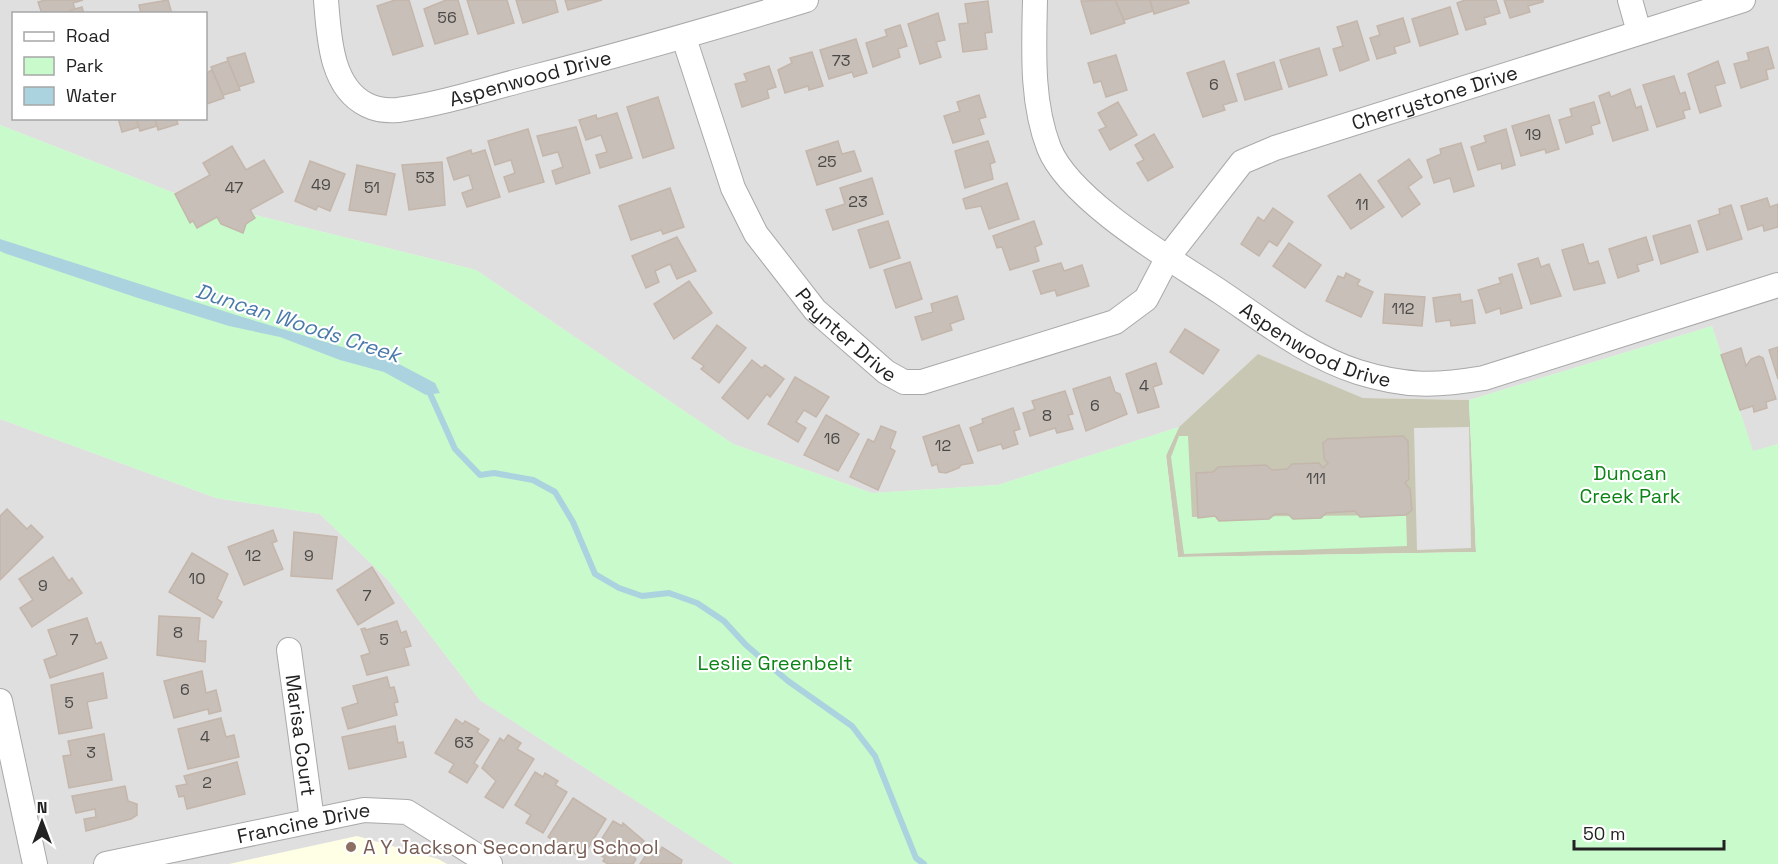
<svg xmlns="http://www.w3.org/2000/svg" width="1778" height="864" viewBox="0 0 1778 864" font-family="'Space Grotesk',sans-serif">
	<rect width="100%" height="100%" fill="#f2efe9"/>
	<!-- residential -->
	<g fill="#e0dfdf" fill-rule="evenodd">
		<path d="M0,0H1778V444L1753,452L1712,326L1469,400L1363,398L1258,354L1179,427L998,485L872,493L733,444L476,270L187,198L0,125ZM14,14H206V118H14Z"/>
		<polygon points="0,419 216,498 320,514 388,580 480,700 734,864 0,864"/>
	</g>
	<!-- education -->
	<polygon fill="#ffffe5" points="357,836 438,859 447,864 229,864"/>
	<!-- construction -->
	<polygon fill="#c7c7b4" points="1258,354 1363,398 1469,400 1476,552 1178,557 1166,455 1179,427"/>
	<!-- park -->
	<g fill="#c8facc">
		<polygon points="0,125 187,198 476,270 733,444 872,493 998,485 1179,427 1166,456 1178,557 1476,552 1469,400 1712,326 1753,451 1778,444 1778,864 734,864 480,700 388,580 320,514 216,498 0,419"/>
		<polygon points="1179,436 1188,436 1192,517 1406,515 1407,546 1184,554 1171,457"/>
	</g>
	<!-- parking -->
	<polygon fill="#e2e2e2" points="1469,427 1471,548 1417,550 1414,428"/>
	<!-- water -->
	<polygon fill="#aad3df" points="0,239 236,315 359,352 380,354 435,383 440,393 426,395 384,372 340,360 280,337 229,326 138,298 4,253 0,251"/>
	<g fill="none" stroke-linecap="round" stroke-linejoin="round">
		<!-- stream -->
		<polyline stroke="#aad3df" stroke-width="6" points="428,389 455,449 480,475 494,473 533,480 555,492 573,522 595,574 619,588 642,596 669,593 697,603 724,621 746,645 788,681 852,726 875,756 916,858 924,864"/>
	</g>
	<!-- building -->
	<g fill="#c7bfb8" stroke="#c4b6ab" stroke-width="1.5">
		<polygon points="45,0 83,0 73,3 75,9 62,14 42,14 38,2"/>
		<polygon points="168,0 172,14 141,14 139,5"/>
		<polygon points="395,0 409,0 423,46 393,55 377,6"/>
		<polygon points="446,0 458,0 468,34 435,44 424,9"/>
		<polygon points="467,0 507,0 514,23 478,34"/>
		<polygon points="516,0 555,0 558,12 523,23"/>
		<polygon points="565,0 602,0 568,10"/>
		<polygon points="1115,0 1150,0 1153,11 1124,20"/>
		<polygon points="1115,0 1125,23 1091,34 1081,1"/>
		<polygon points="1150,0 1188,0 1189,3 1154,14"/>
		<polygon points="1465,0 1496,0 1500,13 1484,18 1486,24 1466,30 1457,3"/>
		<polygon points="1504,0 1543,0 1543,2 1528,6 1530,12 1510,18"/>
		<polygon points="988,1 992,32 985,33 987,49 963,52 959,24 968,23 965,4"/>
		<polygon points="82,7 84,14 62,14 75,9"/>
		<polygon points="1450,7 1458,34 1420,46 1412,19"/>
		<polygon points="938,13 945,40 936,42 941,57 920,64 908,24"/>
		<polygon points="1403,18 1410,42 1394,47 1396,53 1377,59 1370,38 1380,35 1377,26"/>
		<polygon points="1357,21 1369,60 1340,71 1333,49 1343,46 1337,27"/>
		<polygon points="900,25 907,46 898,49 900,57 873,67 866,43 887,36 885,30"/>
		<polygon points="856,39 867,73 854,77 852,72 829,79 820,50"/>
		<polygon points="1768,47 1774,68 1766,70 1768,79 1741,88 1734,64 1749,60 1747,53"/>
		<polygon points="1319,48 1327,75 1289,87 1280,60"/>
		<polygon points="812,52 823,86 809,90 808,86 785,93 778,70 792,63 790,58"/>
		<polygon points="245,53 254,82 238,87 227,58"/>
		<polygon points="1116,55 1127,90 1106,97 1101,81 1094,83 1088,63"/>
		<polygon points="228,61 240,90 223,95 211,67"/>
		<polygon points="1224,61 1237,101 1223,105 1225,110 1203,117 1187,73"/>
		<polygon points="1718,61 1725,83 1715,86 1721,106 1700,113 1688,74"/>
		<polygon points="1274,62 1282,89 1245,100 1237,74"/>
		<polygon points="769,66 776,87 767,90 769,98 742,107 735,84 747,81 744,74"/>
		<polygon points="212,70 224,98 207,104 206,73"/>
		<polygon points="1674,76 1680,94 1685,92 1690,109 1683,111 1685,118 1657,127 1643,85"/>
		<polygon points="1630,89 1636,108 1641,106 1648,130 1613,141 1599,96 1609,92 1611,97"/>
		<polygon points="979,95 986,117 979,119 984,134 953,143 944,116 960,111 957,102"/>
		<polygon points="658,97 674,148 643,158 627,107"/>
		<polygon points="1118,102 1137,135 1110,150 1099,130 1106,127 1098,113"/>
		<polygon points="1594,102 1600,123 1591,126 1593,134 1566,143 1559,120 1572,116 1570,109"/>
		<polygon points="617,113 632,158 600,168 596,155 607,152 601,135 586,140 579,120 596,115 597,119"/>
		<polygon points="1549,115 1559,149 1546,153 1545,149 1521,156 1512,126"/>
		<polygon points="118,118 136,118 139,127 122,132"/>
		<polygon points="136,118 155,118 157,126 140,131"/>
		<polygon points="155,118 176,118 178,124 158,130"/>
		<polygon points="576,127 590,173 556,184 552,171 563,167 558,152 543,156 537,136"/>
		<polygon points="528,129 544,182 509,192 504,177 515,173 511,160 495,165 488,141"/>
		<polygon points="1506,129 1515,165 1502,169 1501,163 1478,170 1471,147 1486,142 1484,136"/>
		<polygon points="1154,134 1173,167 1148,181 1137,163 1144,160 1135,145"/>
		<polygon points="838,141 842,154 854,151 861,171 817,185 806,151"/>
		<polygon points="988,141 995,162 990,164 993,179 965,188 955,151"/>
		<polygon points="1461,143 1474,186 1454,192 1450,178 1434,183 1427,160 1441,154 1440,149"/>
		<polygon points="232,146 246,170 264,160 283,192 250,210 255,218 246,224 243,233 221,224 217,217 197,228 193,221 190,223 175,194 210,175 203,163"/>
		<polygon points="471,150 472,154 485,150 500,197 467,207 462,193 473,189 469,175 454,180 447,158"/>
		<polygon points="1409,159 1422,177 1408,187 1420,204 1402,217 1378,181"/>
		<polygon points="310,161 345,174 330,211 318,206 316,210 295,201"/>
		<polygon points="442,162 445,205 409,210 402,165"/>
		<polygon points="357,165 395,174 386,215 349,210"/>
		<polygon points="1360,174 1384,207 1351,229 1328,196"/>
		<polygon points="872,178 883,214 833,230 826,210 845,204 840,188"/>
		<polygon points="1007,183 1019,219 989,229 981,206 966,209 963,199"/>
		<polygon points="670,188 684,227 663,234 661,230 631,240 619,206"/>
		<polygon points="1767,198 1770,207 1778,204 1778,227 1764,231 1763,225 1748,230 1741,206"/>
		<polygon points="1731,205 1742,239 1707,250 1698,221 1720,214 1719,209"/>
		<polygon points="1273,208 1293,222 1277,246 1269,241 1259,256 1241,244 1258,217 1264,221"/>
		<polygon points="888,221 900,258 870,268 858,230"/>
		<polygon points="1034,221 1042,244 1035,247 1039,261 1010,270 1002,247 997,248 993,236"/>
		<polygon points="1690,225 1698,252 1661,264 1653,236"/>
		<polygon points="677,237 696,271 677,279 670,264 655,271 659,282 646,288 632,256"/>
		<polygon points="1646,237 1653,260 1637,265 1639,271 1618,278 1609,249"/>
		<polygon points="1289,243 1321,265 1305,288 1273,266"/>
		<polygon points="1583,244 1589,264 1598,261 1605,283 1574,290 1562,250"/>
		<polygon points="1538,258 1541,267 1549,264 1561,296 1531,304 1518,264"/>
		<polygon points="910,262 922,299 896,308 884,270"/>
		<polygon points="1061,263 1064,271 1082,265 1089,286 1057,296 1055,290 1041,294 1033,271"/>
		<polygon points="1346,273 1360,280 1357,285 1373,292 1361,317 1326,301 1338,276 1344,278"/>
		<polygon points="1512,274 1522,308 1501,314 1500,308 1486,313 1478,290 1501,283 1499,278"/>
		<polygon points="689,281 712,313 674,339 654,304"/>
		<polygon points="1385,294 1425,297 1422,326 1383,323"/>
		<polygon points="1460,294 1461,302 1472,300 1475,323 1451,326 1450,320 1436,322 1433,298"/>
		<polygon points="957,296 964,319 950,324 952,330 922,340 915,317 933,312 931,304"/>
		<polygon points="717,325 746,348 719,383 701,369 704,366 692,358"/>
		<polygon points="1185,329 1219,350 1203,374 1170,352"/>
		<polygon points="1778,347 1778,379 1769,350"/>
		<polygon points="1741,348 1746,366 1751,359 1759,356 1763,358 1776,399 1766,402 1767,408 1754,412 1753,406 1740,410 1721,355"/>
		<polygon points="752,360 762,368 765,365 784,379 770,397 767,394 748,419 722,398"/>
		<polygon points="1156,363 1162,384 1153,387 1159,407 1138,413 1126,374"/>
		<polygon points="795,377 829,397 816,417 804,410 796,422 806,428 798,442 768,424"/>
		<polygon points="1110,377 1115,392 1120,394 1127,414 1086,431 1073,389"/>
		<polygon points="1065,391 1073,414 1068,415 1073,429 1057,433 1055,428 1030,436 1023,413 1035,409 1032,401"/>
		<polygon points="1013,408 1020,429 1014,431 1018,444 1003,449 1001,444 978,451 970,428 983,423 982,419"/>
		<polygon points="826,415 859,434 838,471 804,455"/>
		<polygon points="959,425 973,463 961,465 959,468 946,473 939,472 937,464 932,466 923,437"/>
		<polygon points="881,426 896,432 890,448 895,451 878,490 850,477 868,439 874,442"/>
		<polygon points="1403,436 1408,441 1409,479 1405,483 1410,489 1412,510 1406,515 1360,517 1355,511 1326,513 1321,518 1293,519 1288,514 1275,514 1269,519 1219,521 1215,516 1198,518 1196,473 1213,472 1218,467 1266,465 1272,470 1287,469 1292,464 1319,463 1323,468 1328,463 1324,459 1323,443 1328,439"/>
		<polygon points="7,509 27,529 31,525 43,537 0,580 0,516"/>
		<polygon points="273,530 277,541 272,543 283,569 244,585 228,547"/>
		<polygon points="294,532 337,537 332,579 291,576"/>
		<polygon points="192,553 228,574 217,599 222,602 213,618 169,592"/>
		<polygon points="53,557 69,581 72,578 82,593 32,627 20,608 33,600 19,579"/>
		<polygon points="372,567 394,603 358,625 337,590"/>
		<polygon points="159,616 200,618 198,641 206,641 205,662 157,655"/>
		<polygon points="87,618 96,644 101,642 107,658 50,678 44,660 57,655 48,630"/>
		<polygon points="397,621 401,633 406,631 411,646 404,648 409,665 367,675 361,656 370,653 361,629 365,628 366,630"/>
		<polygon points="202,671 206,693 216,690 221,711 209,714 208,709 174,718 164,681"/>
		<polygon points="103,673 107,698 87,702 92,728 59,734 51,685"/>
		<polygon points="387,677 390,688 394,687 398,702 394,703 397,715 348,729 342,708 358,703 353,686"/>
		<polygon points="221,718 226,737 234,735 239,757 188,769 178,729"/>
		<polygon points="456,719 463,724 465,721 479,729 477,732 489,740 474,763 478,766 467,783 449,772 454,764 435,753"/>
		<polygon points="395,726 398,743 403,742 406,757 349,769 342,737"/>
		<polygon points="104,734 112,780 69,788 63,756 71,755 68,741"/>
		<polygon points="508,735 521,743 517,749 534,759 503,808 485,797 496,781 482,768 500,738 504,741"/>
		<polygon points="237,762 245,794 187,809 184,796 179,797 176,786 187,784 184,776"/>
		<polygon points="535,772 543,777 545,773 558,781 555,785 567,792 543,833 526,823 531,815 515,805"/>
		<polygon points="125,786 128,801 137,804 137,815 131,819 86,831 84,819 96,817 95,809 76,813 72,796"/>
		<polygon points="573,798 606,819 582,858 548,837"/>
		<polygon points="613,821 622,826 623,823 644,841 634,857 636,859 633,864 608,864 603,861 605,858 594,851"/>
		<polygon points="652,846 660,851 662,847 682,860 681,864 640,864"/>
	</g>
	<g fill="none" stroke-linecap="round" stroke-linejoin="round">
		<defs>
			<g id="minor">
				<path id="s1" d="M326,0C329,35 330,87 367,105C377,110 387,111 398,110C442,104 487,89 530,78C623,54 714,28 806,0"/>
				<path id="s2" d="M1035,0C1034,49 1031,102 1049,148C1070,201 1174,261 1222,293C1265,322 1308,356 1358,372C1406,387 1436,386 1484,378L1778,285"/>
				<polyline points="1630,0 1639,32"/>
				<path id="s3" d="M684,38L733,188L756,234L815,310L886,372L904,382H922L1115,322L1146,299L1168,257L1242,162L1275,148L1743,0"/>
				<path id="s4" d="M289,650L312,820"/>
				<polyline points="0,701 35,864"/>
				<path id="s5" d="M106,864L364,810L407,812L490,864"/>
			</g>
		</defs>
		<!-- minor casing -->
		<use href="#minor" stroke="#a9a9a9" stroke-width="26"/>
		<!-- minor -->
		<use href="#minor" stroke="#fff" stroke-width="24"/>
	</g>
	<!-- markers -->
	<circle fill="#8d6e63" stroke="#fff" stroke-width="2" cx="351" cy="847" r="6"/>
	<g text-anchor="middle" stroke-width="4.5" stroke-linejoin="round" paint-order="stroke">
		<!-- number labels -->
		<g font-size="16" fill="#4b4948">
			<text x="447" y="23">56</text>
			<text x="841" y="66">73</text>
			<text x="1214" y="90">6</text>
			<text x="1533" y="140">19</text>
			<text x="827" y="167">25</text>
			<text x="425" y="183">53</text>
			<text x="321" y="190">49</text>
			<text x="234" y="193">47</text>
			<text x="372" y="193">51</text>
			<text x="858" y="207">23</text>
			<text x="1362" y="210">11</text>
			<text x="1403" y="314">112</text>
			<text x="1144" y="391">4</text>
			<text x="1095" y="411">6</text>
			<text x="1047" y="421">8</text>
			<text x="832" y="444">16</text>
			<text x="943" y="451">12</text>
			<text x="1316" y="484">111</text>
			<text x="253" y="561">12</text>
			<text x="309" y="561">9</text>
			<text x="197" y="584">10</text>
			<text x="43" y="591">9</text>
			<text x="367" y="601">7</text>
			<text x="178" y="638">8</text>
			<text x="74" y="645">7</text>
			<text x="384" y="645">5</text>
			<text x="185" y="695">6</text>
			<text x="69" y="708">5</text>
			<text x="205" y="742">4</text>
			<text x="464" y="748">63</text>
			<text x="91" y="758">3</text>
			<text x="207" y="788">2</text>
		</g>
		<!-- street labels -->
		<g font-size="20" fill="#222" stroke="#fff">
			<text dy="7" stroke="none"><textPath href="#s1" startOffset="286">Aspenwood Drive</textPath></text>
			<text dy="7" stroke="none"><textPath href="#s3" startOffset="1050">Cherrystone Drive</textPath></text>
			<text dy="7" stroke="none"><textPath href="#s3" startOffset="345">Paynter Drive</textPath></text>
			<text dy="7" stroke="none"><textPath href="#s2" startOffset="486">Aspenwood Drive</textPath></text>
			<text dy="7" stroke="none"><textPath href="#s4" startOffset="86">Marisa Court</textPath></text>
			<text dy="7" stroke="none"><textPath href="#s5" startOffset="202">Francine Drive</textPath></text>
		</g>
		<!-- park labels -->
		<g font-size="20" fill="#0c8416" stroke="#fff">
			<text x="1630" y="480">Duncan<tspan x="1630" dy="23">Creek Park</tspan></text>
			<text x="775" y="670">Leslie Greenbelt</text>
		</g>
		<!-- education labels -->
		<g font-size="20" fill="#785e54" stroke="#fff" text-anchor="start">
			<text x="363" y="854">A Y Jackson Secondary School</text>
		</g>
		<!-- water labels -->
		<g font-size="21" font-style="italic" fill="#4a7aab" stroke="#fff">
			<text transform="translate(298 323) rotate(18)" y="7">Duncan Woods Creek</text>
		</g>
	</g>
	<!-- legend -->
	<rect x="12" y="12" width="195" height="108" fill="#ffffff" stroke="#a7a7a7" stroke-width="1.5"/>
	<rect x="24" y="32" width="30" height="9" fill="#ffffff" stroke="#a7a7a7" stroke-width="1.5"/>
	<text x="66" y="42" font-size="18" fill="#222222">Road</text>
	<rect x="24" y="57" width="30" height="18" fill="#c8facc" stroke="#a7a7a7" stroke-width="1.5"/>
	<text x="66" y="72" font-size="18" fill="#222222">Park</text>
	<rect x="24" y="87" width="30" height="18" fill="#aad3df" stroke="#a7a7a7" stroke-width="1.5"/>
	<text x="66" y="102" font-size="18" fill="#222222">Water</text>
	<!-- north arrow -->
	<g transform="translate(42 822)" stroke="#ffffff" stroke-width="4.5" paint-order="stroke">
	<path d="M0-4.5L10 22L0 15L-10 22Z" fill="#222222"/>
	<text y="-9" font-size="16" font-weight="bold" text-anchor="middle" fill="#222222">N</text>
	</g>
	<!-- scale -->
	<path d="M1574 840v9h150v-9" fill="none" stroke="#222222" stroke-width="3"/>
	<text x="1583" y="840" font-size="18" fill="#222222" stroke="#ffffff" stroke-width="4.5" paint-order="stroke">50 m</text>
</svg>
